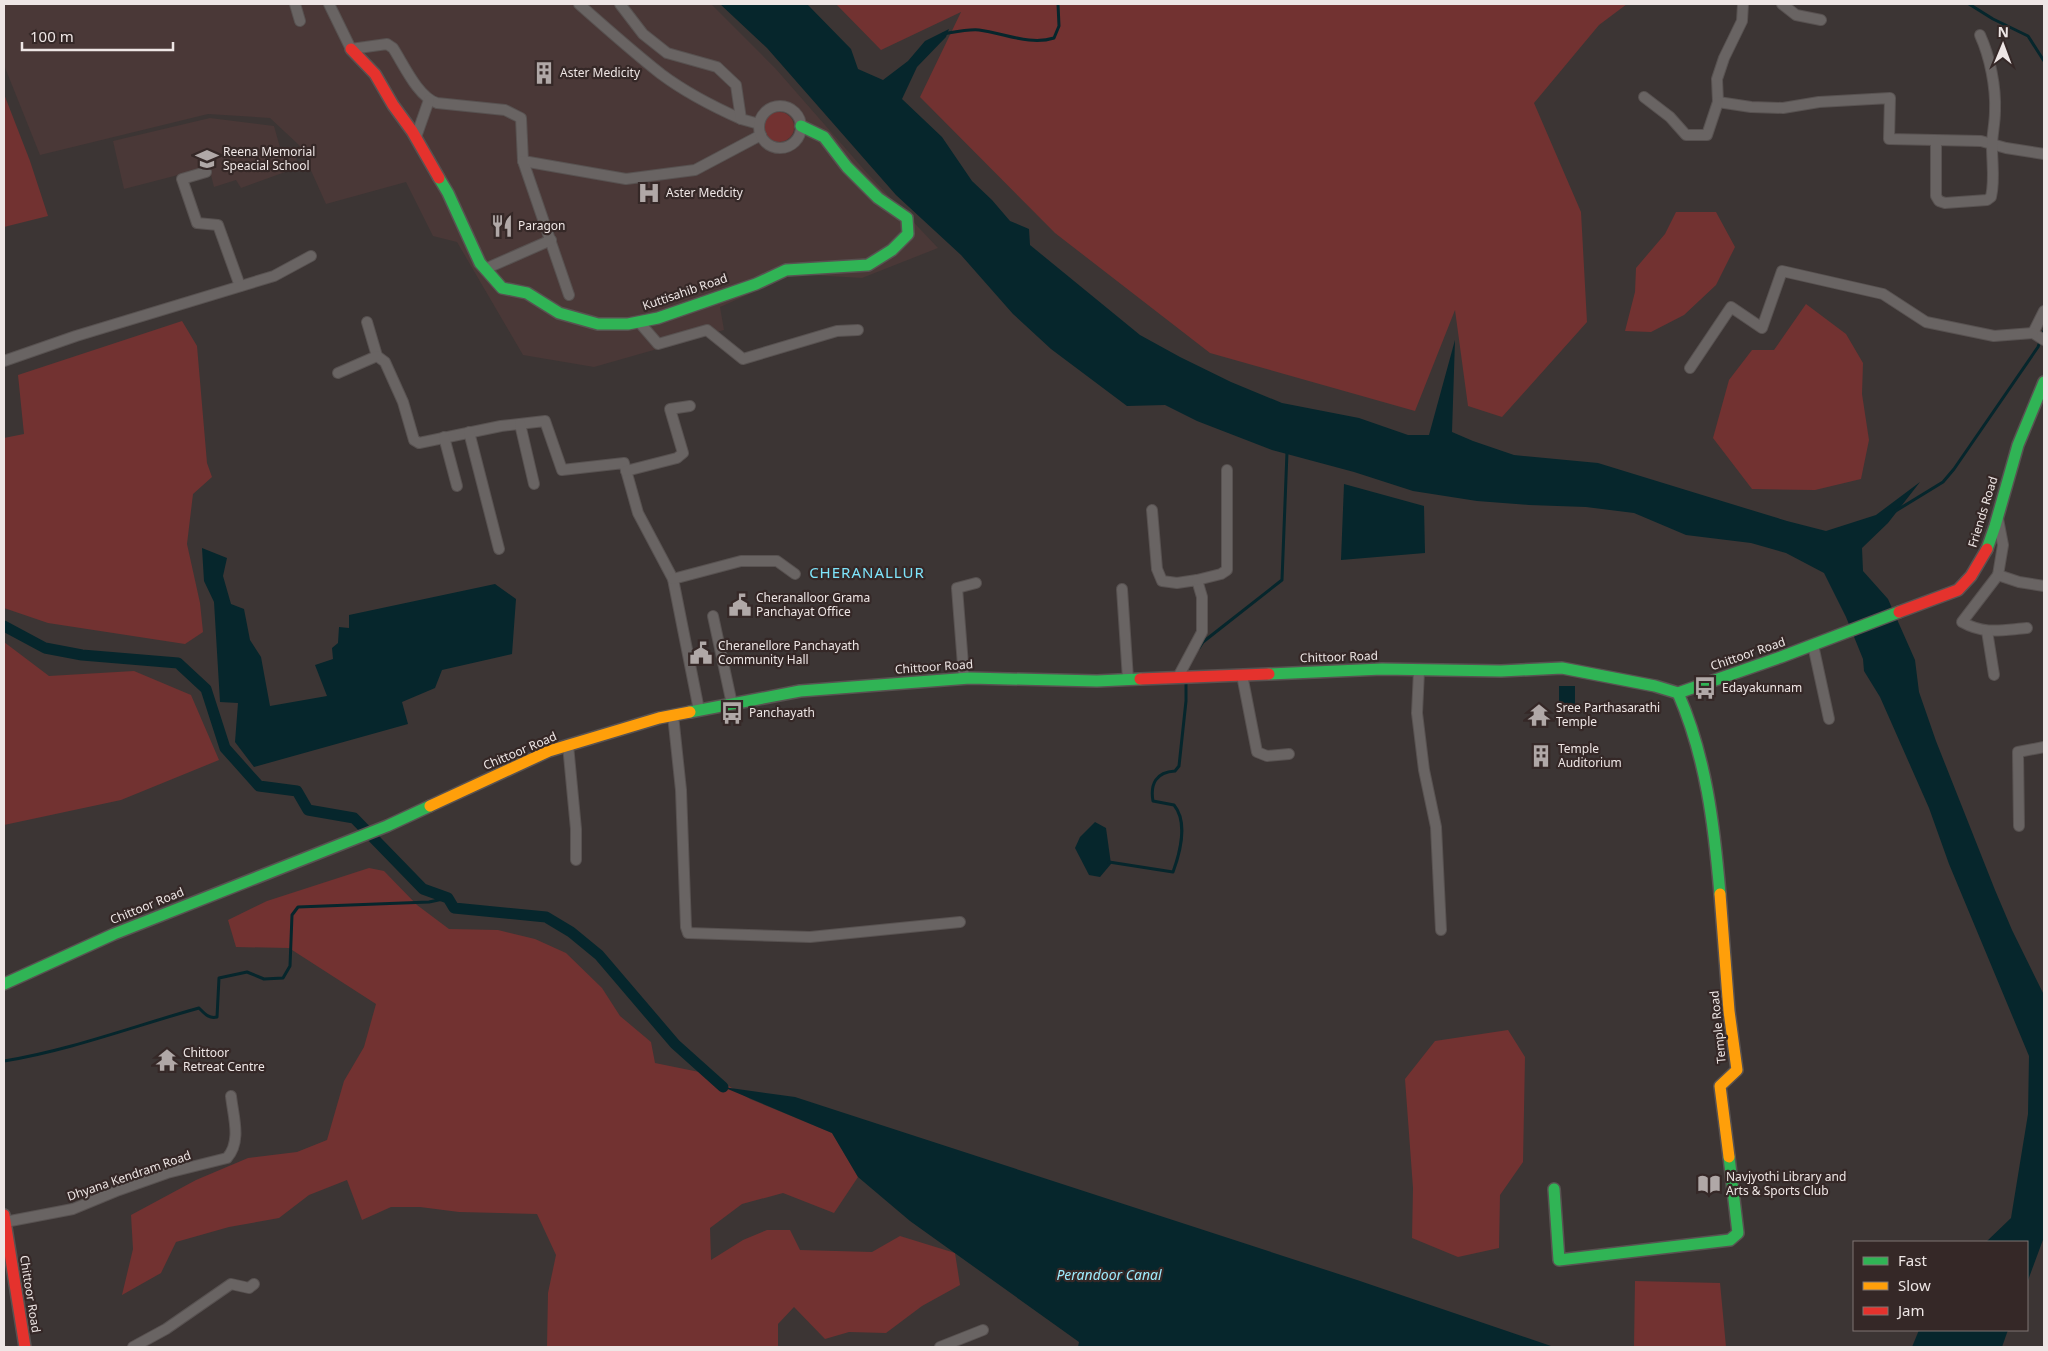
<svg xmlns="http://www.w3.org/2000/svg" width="2048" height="1351" viewBox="0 0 2048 1351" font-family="'Noto Sans',sans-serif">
	<rect width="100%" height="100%" fill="#3c3534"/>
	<!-- built -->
	<g fill="#4a3837">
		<polygon points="4,4 711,4 775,68 867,173 938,248 862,278 794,274 720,307 724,330 594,367 523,355 457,242 433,236 406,182 326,204 300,146 270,118 208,114 40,155 4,65"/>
		<polygon points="210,118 274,126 281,151 293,148 299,167 241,188 236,180 214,187 209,167 124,189 113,141"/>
	</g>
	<!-- green -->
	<g fill="#723231">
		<polygon points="836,4 1627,4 1599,25 1534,103 1581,212 1587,322 1502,417 1468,406 1455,310 1415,411 1210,353 1055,233 920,97 961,12 881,50"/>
		<polygon points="4,94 30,161 48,216 4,227"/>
		<circle cx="779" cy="127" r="15"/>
		<polygon points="1676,212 1716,212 1735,247 1716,285 1684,315 1651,332 1625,331 1635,292 1636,268 1665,234"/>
		<polygon points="1806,304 1846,334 1863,363 1862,394 1869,440 1861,479 1815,490 1752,489 1713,438 1729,380 1752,350 1774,350"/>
		<polygon points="182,321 197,346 207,463 212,477 193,494 187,544 200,603 203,632 185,644 48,623 4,608 4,438 24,434 18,375"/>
		<polygon points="4,642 49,676 134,671 191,695 219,760 121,800 4,825"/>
		<polygon points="369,868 384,871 417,905 449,929 498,930 535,939 566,953 602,988 620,1016 651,1042 655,1063 709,1074 750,1099 832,1133 858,1177 834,1213 783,1193 742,1204 710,1228 711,1260 743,1240 767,1230 790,1230 800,1250 872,1252 900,1236 955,1253 960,1285 922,1306 886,1333 849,1332 825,1339 794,1307 778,1324 778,1347 547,1347 548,1293 556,1255 537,1214 459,1212 420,1207 391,1207 362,1220 347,1180 309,1195 279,1218 229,1227 176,1242 161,1273 122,1295 133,1249 131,1215 196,1180 248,1158 297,1152 327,1140 344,1081 364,1047 376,1004 289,948 236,947 228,920 267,901"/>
		<polygon points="1508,1030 1525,1057 1523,1162 1500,1195 1499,1248 1458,1257 1412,1238 1413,1188 1405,1079 1435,1041"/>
		<polygon points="1635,1281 1720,1283 1726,1347 1634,1347"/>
	</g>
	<!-- water -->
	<g fill="#06262c">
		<polygon points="720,4 807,4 851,49 858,69 883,80 908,61 925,41 949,29 946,37 917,67 902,99 942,137 972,181 992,200 1010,221 1029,229 1030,245 1140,335 1180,357 1231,382 1282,403 1359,418 1408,435 1429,435 1455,340 1452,432 1473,441 1514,455 1598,463 1787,521 1826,531 1876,515 1920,482 1888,523 1862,548 1863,571 1888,599 1915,660 1919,692 1936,741 1995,890 2012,930 2044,995 2044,1237 2027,1283 2027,1242 1986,1242 2011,1218 2028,1114 2029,1056 1949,864 1929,808 1880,697 1864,671 1863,659 1846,617 1824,573 1786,553 1751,543 1686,535 1634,513 1586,507 1529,505 1477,501 1413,491 1354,472 1272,450 1197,421 1165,405 1127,406 1051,349 1013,314 961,255 896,195 767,48"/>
		<polygon points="1344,484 1424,506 1425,553 1341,560"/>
		<polygon points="202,548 227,558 223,576 231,604 244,609 250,640 261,657 270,706 327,696 315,665 333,659 332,648 338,643 339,627 349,628 349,615 495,584 516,599 512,654 442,670 435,688 402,702 408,724 254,767 235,742 238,703 220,702 214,602 204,581"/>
		<rect x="1559" y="686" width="16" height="18"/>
		<polygon points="1095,822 1106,828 1111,864 1100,877 1089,875 1075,848 1080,837"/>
		<polygon points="723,1087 795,1097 1357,1280 1554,1347 1078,1347 1079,1342 910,1221 858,1177 832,1133"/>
		<polygon points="1919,1330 2008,1330 2002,1347 1912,1347"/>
	</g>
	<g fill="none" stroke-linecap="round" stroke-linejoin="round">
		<!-- stream -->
		<g stroke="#06262c" stroke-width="3">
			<polyline points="1969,4 1993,19 2028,36 2044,61"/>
			<path d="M943,34C955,32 968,29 979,30C1004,33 1030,46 1054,38L1059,26L1058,4"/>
			<polyline points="1894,512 1943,482 1954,469 2038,347 2044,331"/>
			<polyline points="1199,648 1203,642 1282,580 1287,452"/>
			<path d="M1109,862L1173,872C1180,853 1188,822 1174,805L1153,801C1150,784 1156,772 1175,771L1179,766L1186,701V680"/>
			<path d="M4,1061C71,1050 134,1026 199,1008C205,1014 209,1019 217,1017L219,978L247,972L264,979L283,978L290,966L292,915L298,907L429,902L448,898"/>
		</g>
		<!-- canal -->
		<polyline stroke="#06262c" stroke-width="11" points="4,626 45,648 82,655 178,663 206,689 225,748 259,786 297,791 308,810 354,818 423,889 448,898 454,908 546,917 571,932 599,955 675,1044 723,1087"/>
		<defs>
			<g id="street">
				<polyline points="295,4 300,21"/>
				<path d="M329,4L351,49L387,44L393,48C404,65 418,97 437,103L505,110L521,118L523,161L626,179L695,170L761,135"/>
				<path d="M579,4C606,28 633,52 661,74C685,92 714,107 741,119"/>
				<polyline points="620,4 643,34 667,53 717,67 736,85 741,119 759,124"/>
				<polyline points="1743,4 1742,21 1724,58 1717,79 1718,102 1751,107 1783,108 1819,102 1890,98 1889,139 1981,141 2006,148 2044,154"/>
				<polyline points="1782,4 1796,15 1821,20"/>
				<polyline points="1644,97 1670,117 1686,135 1707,135 1718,102"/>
				<circle cx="780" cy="127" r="21"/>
				<polyline points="416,137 429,100"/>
				<path d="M1936,141V196L1939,201L1945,203L1987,200L1991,197C1995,180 1992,164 1992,146C1992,135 1995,123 1995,111C1996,87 1990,57 1980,35"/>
				<polyline points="523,161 569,295"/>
				<polyline points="206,172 182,179 197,223 218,225 240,286"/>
				<polyline points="485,269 551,240"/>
				<polyline points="2044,311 2033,333 2044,340"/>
				<polyline points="367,322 377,356 385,362 403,402 414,440 419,443 501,426 545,421 562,470 624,463 638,513 673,579 699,710"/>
				<polyline points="639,322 658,344 707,330 743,359 837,331 858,330"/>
				<polyline points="4,361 76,336 274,276 311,256"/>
				<polyline points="1690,368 1731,307 1762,328 1782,271 1883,294 1926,322 1994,336 2033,333"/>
				<polyline points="338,373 377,356"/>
				<polyline points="520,424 534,484"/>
				<polyline points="469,432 499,549"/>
				<polyline points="444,437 457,486"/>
				<polyline points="626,471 677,458 683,453 670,409 690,406"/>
				<polyline points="1152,510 1157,569 1162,581 1177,583 1197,580 1202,597 1202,632 1178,677"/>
				<polyline points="1998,519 2003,545 1998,575 2019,582 2044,586"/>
				<path d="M1998,575L1962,622C1985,635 2002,630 2027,628"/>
				<polyline points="673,579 741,561 777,561 795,574"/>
				<polyline points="1197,580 1221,574 1227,570 1227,470"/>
				<polyline points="1122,589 1128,679"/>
				<polyline points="713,616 732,704"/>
				<polyline points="1987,631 1994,675"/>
				<polyline points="1813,645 1829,719"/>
				<polyline points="1419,671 1417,713 1424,770 1436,827 1441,930"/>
				<polyline points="1242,675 1257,752 1267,756 1289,754"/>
				<polyline points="964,678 957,588 976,583"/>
				<polyline points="673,715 681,790 686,927 688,933 810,937 960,922"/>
				<polyline points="568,745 576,829 576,860"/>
				<polyline points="2019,826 2018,752 2044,747"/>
				<path d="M5,1222L73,1209L119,1190L167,1173L227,1158C242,1141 233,1116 231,1096"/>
				<polyline points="133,1347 166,1329 231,1284 249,1288 254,1284"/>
				<polyline points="940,1347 983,1330"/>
			</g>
			<g id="fast">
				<polyline points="439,178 448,193 480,263 502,288 527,293 559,313 598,324 628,324 658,318 756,284 786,270 868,265 892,250 908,234 907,218 878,198 847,167 824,137 801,126"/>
				<polyline points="1987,549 1995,526 2018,445 2044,382"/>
				<polyline points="1269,674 1382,669 1501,671 1562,668 1655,686 1678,693 1781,657 1899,612"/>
				<path d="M1678,693C1706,757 1714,824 1720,894"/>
				<polyline points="690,712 800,691 970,678 1097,681 1140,679"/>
				<polyline points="4,984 114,934 387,826 430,806"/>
				<polyline points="1554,1189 1559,1260 1730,1240 1738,1233 1729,1157"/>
			</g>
			<g id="slow">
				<polyline points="430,806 549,751 659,718 690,712"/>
				<polyline points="1720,894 1729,1011 1737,1070 1720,1086 1729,1157"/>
			</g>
			<g id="jam">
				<polyline points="351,49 375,74 393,105 412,131 439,178"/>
				<polyline points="1899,612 1958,590 1971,576 1987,549"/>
				<polyline points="1140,679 1269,674"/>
				<polyline points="4,1215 25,1347"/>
			</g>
		</defs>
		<!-- street casing -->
		<use href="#street" stroke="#585251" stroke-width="12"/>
		<!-- fast casing -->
		<use href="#fast" stroke="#585251" stroke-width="14"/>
		<!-- slow casing -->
		<use href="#slow" stroke="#585251" stroke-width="14"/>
		<!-- jam casing -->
		<use href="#jam" stroke="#585251" stroke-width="14"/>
		<!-- street -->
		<use href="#street" stroke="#696463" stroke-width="10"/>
		<!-- fast -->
		<use href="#fast" stroke="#30b455" stroke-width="11"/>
		<!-- slow -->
		<use href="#slow" stroke="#ff9f0a" stroke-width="11"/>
		<!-- jam -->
		<use href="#jam" stroke="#e5322d" stroke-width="11"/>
	</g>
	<!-- icons -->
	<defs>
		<symbol id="building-bare" viewBox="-9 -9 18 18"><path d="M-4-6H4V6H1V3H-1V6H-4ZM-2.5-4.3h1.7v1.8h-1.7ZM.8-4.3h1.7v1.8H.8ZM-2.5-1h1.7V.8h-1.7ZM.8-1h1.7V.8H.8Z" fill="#b0a8a7" stroke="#352827" stroke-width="2.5" paint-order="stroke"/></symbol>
		<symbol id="school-bare" viewBox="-9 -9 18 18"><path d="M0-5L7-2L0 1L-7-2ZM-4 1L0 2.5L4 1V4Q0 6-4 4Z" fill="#b0a8a7" stroke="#352827" stroke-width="2.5" paint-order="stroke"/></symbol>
		<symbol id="hospital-bare" viewBox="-9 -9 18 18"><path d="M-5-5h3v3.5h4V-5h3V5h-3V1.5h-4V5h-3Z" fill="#b0a8a7" stroke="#352827" stroke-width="2.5" paint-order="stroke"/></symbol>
		<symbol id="restaurant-bare" viewBox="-9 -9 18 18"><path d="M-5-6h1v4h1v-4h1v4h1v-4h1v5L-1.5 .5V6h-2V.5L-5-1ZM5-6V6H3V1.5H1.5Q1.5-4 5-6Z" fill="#b0a8a7" stroke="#352827" stroke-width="2.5" paint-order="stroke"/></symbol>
		<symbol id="civic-bare" viewBox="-9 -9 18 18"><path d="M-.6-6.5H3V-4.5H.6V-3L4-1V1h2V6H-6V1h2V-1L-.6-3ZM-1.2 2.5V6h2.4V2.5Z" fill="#b0a8a7" stroke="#352827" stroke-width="2.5" paint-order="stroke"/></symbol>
		<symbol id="bus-bare" viewBox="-9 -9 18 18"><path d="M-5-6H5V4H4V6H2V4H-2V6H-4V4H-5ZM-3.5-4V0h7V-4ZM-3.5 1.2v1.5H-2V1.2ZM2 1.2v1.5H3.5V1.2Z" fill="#b0a8a7" stroke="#352827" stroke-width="2.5" paint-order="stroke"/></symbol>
		<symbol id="temple-bare" viewBox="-9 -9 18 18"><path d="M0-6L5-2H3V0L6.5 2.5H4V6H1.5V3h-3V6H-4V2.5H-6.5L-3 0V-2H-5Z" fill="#b0a8a7" stroke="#352827" stroke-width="2.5" paint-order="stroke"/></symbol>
		<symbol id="library-bare" viewBox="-9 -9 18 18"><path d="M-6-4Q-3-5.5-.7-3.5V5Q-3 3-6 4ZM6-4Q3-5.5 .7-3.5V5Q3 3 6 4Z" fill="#b0a8a7" stroke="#352827" stroke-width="2.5" paint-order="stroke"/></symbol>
	</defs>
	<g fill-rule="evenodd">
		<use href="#building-bare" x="528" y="57" width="32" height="32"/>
		<use href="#school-bare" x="191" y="143" width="32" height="32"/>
		<use href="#hospital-bare" x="633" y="177" width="32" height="32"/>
		<use href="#restaurant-bare" x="486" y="210" width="32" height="32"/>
		<use href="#civic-bare" x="724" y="589" width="32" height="32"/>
		<use href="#civic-bare" x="685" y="637" width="32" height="32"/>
		<use href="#bus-bare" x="1689" y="672" width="32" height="32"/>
		<use href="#bus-bare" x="716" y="697" width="32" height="32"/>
		<use href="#temple-bare" x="1523" y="699" width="32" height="32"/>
		<use href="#building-bare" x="1525" y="740" width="32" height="32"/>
		<use href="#temple-bare" x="151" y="1044" width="32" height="32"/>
		<use href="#library-bare" x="1693" y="1168" width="32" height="32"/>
	</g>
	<g text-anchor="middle" stroke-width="4.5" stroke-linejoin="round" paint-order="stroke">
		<!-- poi labels -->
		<g font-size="12" fill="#eee6e5" stroke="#352827" text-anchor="start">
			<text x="560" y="77">Aster Medicity</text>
			<text x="223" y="156">Reena Memorial<tspan x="223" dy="14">Speacial School</tspan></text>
			<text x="666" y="197">Aster Medcity</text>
			<text x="518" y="230">Paragon</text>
			<text x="756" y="602">Cheranalloor Grama<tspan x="756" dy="14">Panchayat Office</tspan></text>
			<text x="718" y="650">Cheranellore Panchayath<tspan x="718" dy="14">Community Hall</tspan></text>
			<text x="1722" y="692">Edayakunnam</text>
			<text x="1556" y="712">Sree Parthasarathi<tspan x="1556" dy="14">Temple</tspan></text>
			<text x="749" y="717">Panchayath</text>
			<text x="1558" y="753">Temple<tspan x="1558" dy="14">Auditorium</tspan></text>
			<text x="183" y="1057">Chittoor<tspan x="183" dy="14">Retreat Centre</tspan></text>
			<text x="1726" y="1181">Navjyothi Library and<tspan x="1726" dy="14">Arts &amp; Sports Club</tspan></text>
		</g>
		<!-- street labels -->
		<g font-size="12" fill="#eee6e5" stroke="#352827">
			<text transform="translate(685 292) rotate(-19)" y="4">Kuttisahib Road</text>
			<text transform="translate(1983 512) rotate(-73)" y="4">Friends Road</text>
			<text transform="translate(1748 654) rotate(-19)" y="4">Chittoor Road</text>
			<text transform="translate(1339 657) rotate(-2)" y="4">Chittoor Road</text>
			<text transform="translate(934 667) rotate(-4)" y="4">Chittoor Road</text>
			<text transform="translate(520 751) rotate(-23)" y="4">Chittoor Road</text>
			<text transform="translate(147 906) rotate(-22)" y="4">Chittoor Road</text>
			<text transform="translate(1718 1027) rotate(-96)" y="4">Temple Road</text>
			<text transform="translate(129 1176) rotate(-19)" y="4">Dhyana Kendram Road</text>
			<text transform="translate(30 1294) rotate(81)" y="4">Chittoor Road</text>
		</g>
		<!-- water labels -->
		<g font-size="14" font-style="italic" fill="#9eecfe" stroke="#352827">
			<text x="1109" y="1280">Perandoor Canal</text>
		</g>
		<!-- quarter labels -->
		<g font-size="15" letter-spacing="1" fill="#7ee4fb" stroke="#352827">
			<text x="867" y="578">CHERANALLUR</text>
		</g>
	</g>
	<!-- border -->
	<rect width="2048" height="1351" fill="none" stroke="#eee6e5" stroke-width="10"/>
	<!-- legend -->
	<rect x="1853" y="1241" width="175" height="90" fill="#352827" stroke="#7f7473"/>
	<rect x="1863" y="1257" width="25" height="8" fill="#30b455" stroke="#7f7473"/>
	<text x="1898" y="1266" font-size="15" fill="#eee6e5">Fast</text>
	<rect x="1863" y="1282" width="25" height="8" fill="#ff9f0a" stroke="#7f7473"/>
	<text x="1898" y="1291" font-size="15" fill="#eee6e5">Slow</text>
	<rect x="1863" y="1307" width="25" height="8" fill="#e5322d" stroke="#7f7473"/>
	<text x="1898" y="1316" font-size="15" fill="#eee6e5">Jam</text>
	<!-- north arrow -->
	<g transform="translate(2003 45) rotate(1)" stroke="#352827" stroke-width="4" paint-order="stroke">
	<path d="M0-4L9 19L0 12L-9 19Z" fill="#eee6e5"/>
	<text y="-8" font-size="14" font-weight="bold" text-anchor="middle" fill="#eee6e5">N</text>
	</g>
	<!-- scale -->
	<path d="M22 42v8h151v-8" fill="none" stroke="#eee6e5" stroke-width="2.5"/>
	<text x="30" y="42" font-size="15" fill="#eee6e5" stroke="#352827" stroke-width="4" paint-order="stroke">100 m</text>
</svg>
